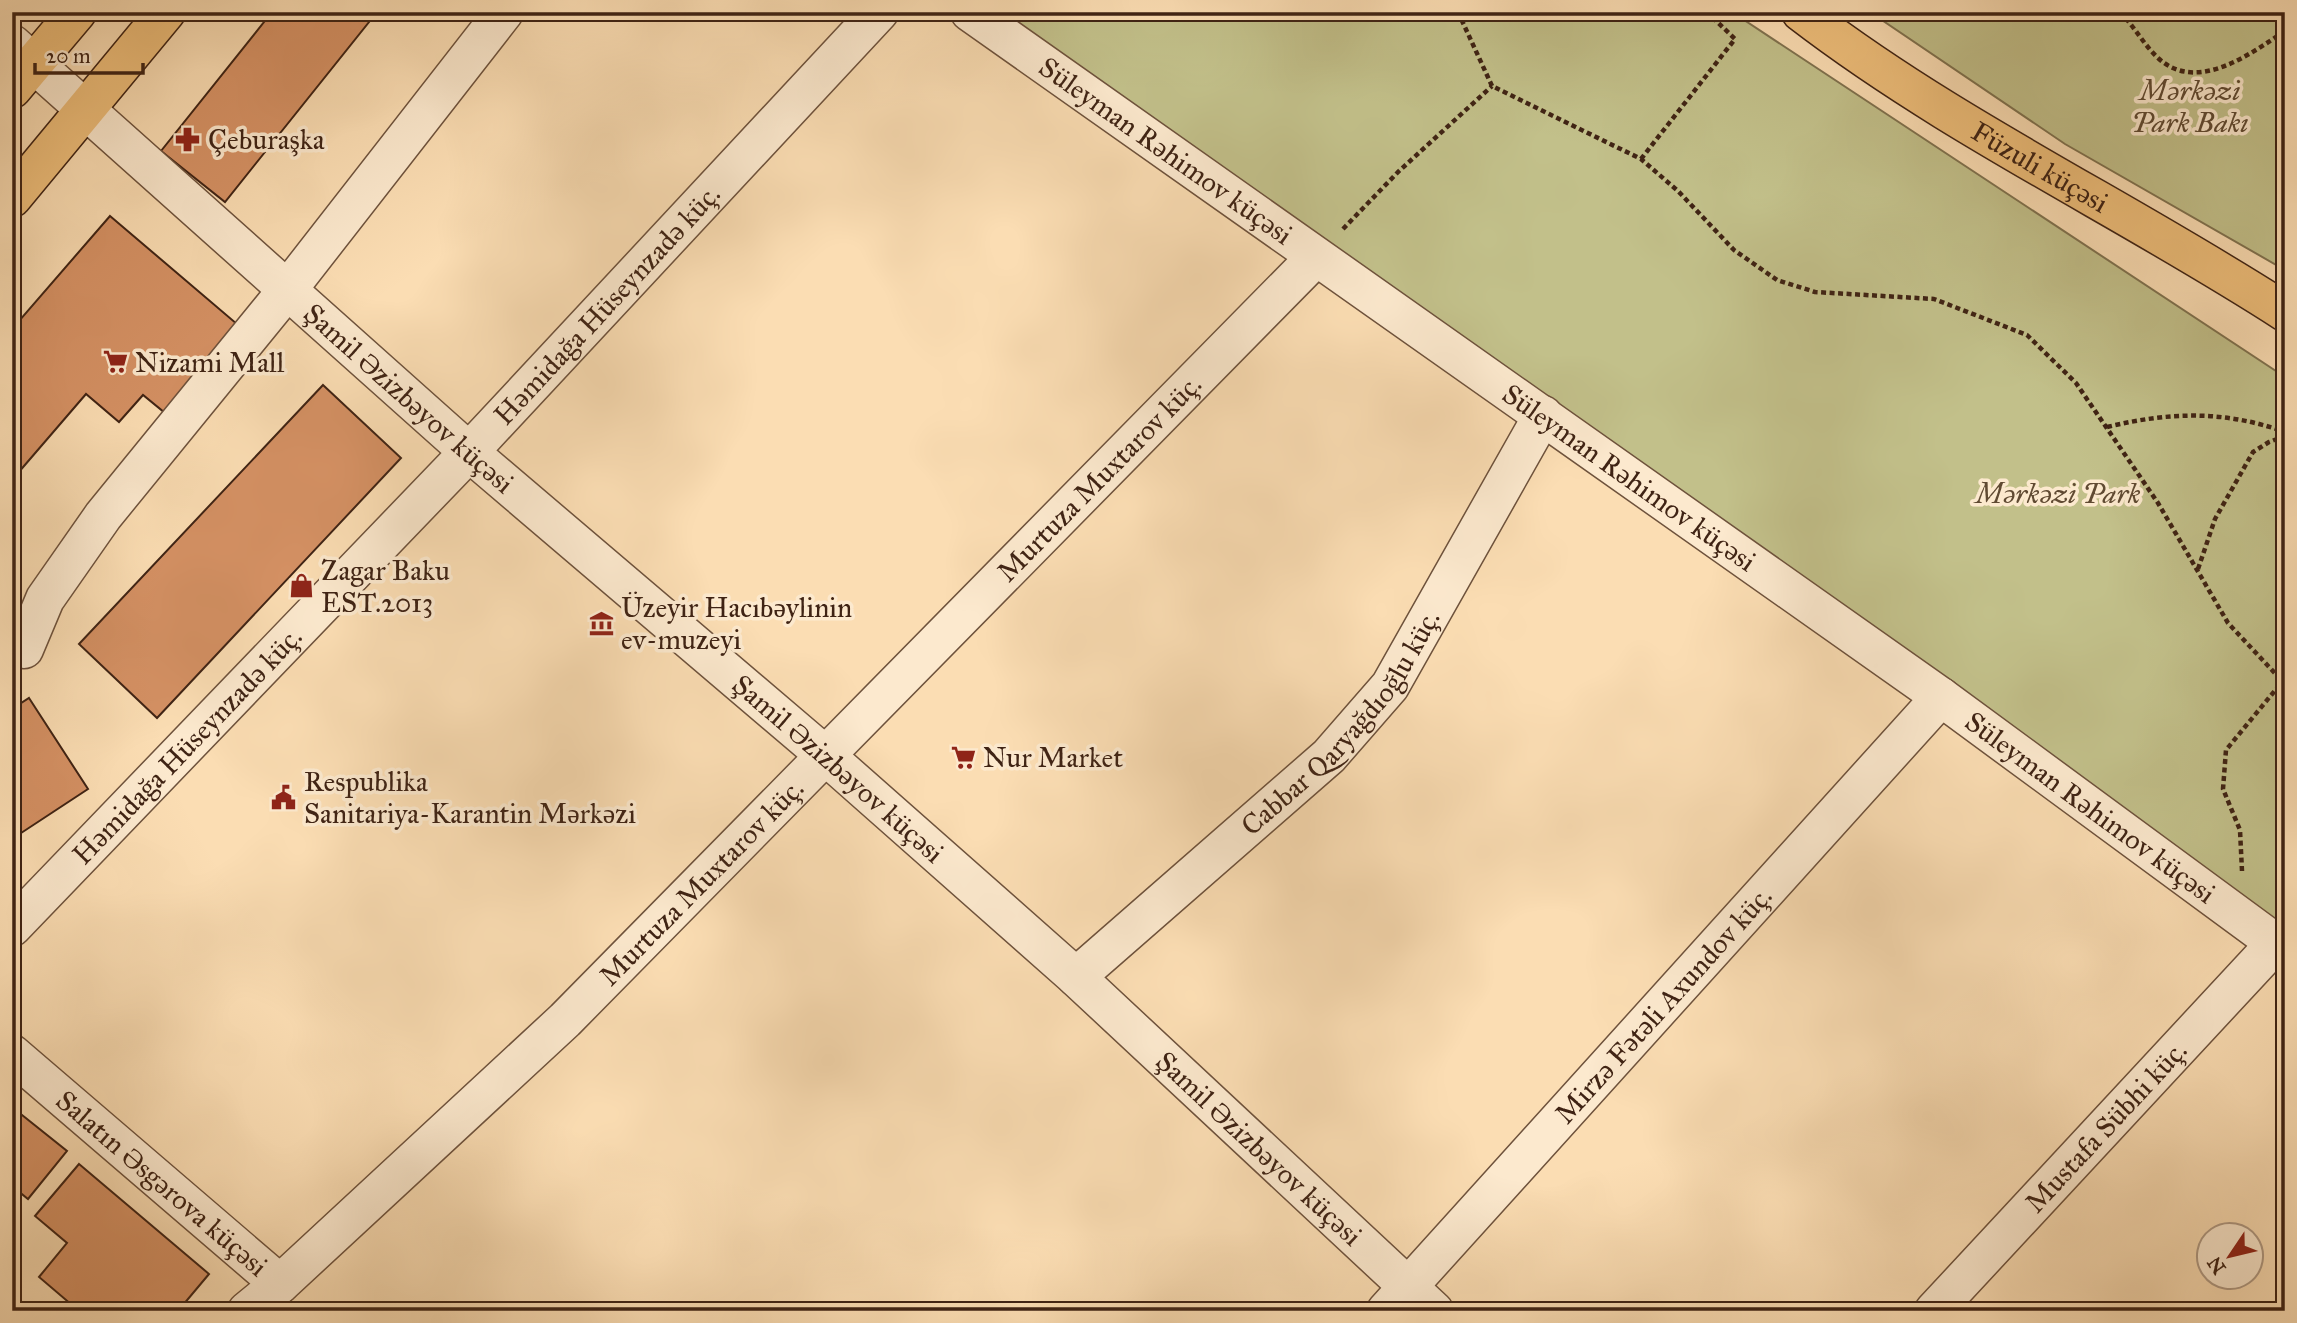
<svg xmlns="http://www.w3.org/2000/svg" width="2297" height="1323" viewBox="0 0 2297 1323" font-family="'IM FELL Great Primer',serif">
	<rect width="100%" height="100%" fill="#fbddb3"/>
	<filter id="stains"><feTurbulence type="fractalNoise" baseFrequency=".00286" numOctaves="4"/><feColorMatrix values="0 0 0 0 .2 0 0 0 0 .09 0 0 0 0 .02 0 0 0 .5 -.17"/></filter>
	<radialGradient id="worn" r=".72"><stop offset=".6" stop-color="#630" stop-opacity="0"/><stop offset="1" stop-color="#630" stop-opacity=".3"/></radialGradient>
	<!-- green -->
	<g fill="#c2c08a" stroke="#80724f" stroke-width="2">
		<polygon points="993,12 1732,12 2285,377 2285,933"/>
		<polygon points="1870,12 2285,12 2285,270 2065,144"/>
	</g>
	<!-- building -->
	<g fill="#d59164" stroke="#3f2314" stroke-width="2">
		<polygon points="272,12 377,12 225,202 161,151"/>
		<polygon points="110,216 244,330 170,417 143,395 119,422 86,394 12,480 12,329"/>
		<polygon points="323,385 401,458 157,718 79,644"/>
		<polygon points="29,698 88,789 12,839 12,709"/>
		<polygon points="12,1107 67,1151 28,1199 12,1186"/>
		<polygon points="79,1164 209,1274 178,1311 79,1311 39,1277 67,1243 35,1216"/>
	</g>
	<g fill="none" stroke-linecap="round" stroke-linejoin="round">
		<defs>
			<g id="minor">
				<path id="s1" d="M970,12L1941,697L2285,950"/>
				<path id="s2" d="M12,44L469,452L826,756L1076,977L1434,1311"/>
				<polyline points="24,649 45,599 103,516 288,289 504,12"/>
				<path id="s3" d="M12,927L469,452L879,12"/>
				<path id="s4" d="M1076,977L1329,756L1390,686L1543,415"/>
				<path id="s5" d="M12,1054L280,1284"/>
				<path id="s6" d="M247,1311L280,1284L565,1020L1316,257"/>
				<path id="s7" d="M1386,1311L1941,697"/>
				<path id="s8" d="M1934,1311L2276,943"/>
			</g>
			<g id="major">
				<path id="s9" d="M1801,12C1952,128 2126,209 2285,312"/>
				<polyline points="12,89 77,12"/>
				<polyline points="12,198 166,12"/>
			</g>
		</defs>
		<!-- minor casing -->
		<use href="#minor" stroke="#6e523c" stroke-width="41"/>
		<!-- major casing -->
		<use href="#major" stroke="#3f2314" stroke-width="41"/>
		<!-- path -->
		<g stroke="#3f2314" stroke-width="4.5" stroke-dasharray="5 3.5" stroke-linecap="butt">
			<polyline points="1458,12 1492,86 1641,159 1678,191 1734,250 1777,280 1815,292 1934,299 2027,335 2076,383 2158,503 2228,623 2285,684"/>
			<path d="M2120,12C2134,26 2144,45 2158,58C2197,94 2250,54 2285,31"/>
			<polyline points="1641,159 1735,39 1707,12"/>
			<polyline points="1343,229 1398,172 1492,86"/>
			<path d="M2107,427C2169,412 2224,410 2285,432"/>
			<polyline points="2198,569 2215,519 2253,452 2269,442 2285,436"/>
			<polyline points="2242,871 2240,830 2223,789 2226,750 2282,682"/>
		</g>
		<!-- minor -->
		<use href="#minor" stroke="#fce9ce" stroke-width="38"/>
		<!-- major -->
		<use href="#major" stroke="#eebe7a" stroke-width="38"/>
	</g>
	<!-- icons -->
	<defs>
		<symbol id="pharmacy-bare" viewBox="-9 -9 18 18"><path d="M-2-6h4v4h4v4h-4v4h-4v-4h-4v-4h4Z" fill="#8f2418" stroke="#fce9ce" stroke-width="2.5" paint-order="stroke"/></symbol>
		<symbol id="supermarket-bare" viewBox="-9 -9 18 18"><path d="M-6-5.5h2.5l.6 2H6L4.5 2H-2.5L-4.4-4H-6ZM-1.5 3.2a1.3 1.3 0 1 0 .1 0ZM3 3.2a1.3 1.3 0 1 0 .1 0Z" fill="#8f2418" stroke="#fce9ce" stroke-width="2.5" paint-order="stroke"/></symbol>
		<symbol id="shop-bare" viewBox="-9 -9 18 18"><path d="M-5-2.5h2.3a2.7 3.5 0 0 1 5.4 0H5L5.5 6h-11ZM-1.5-2.5h3a1.5 2.3 0 0 0-3 0Z" fill="#8f2418" stroke="#fce9ce" stroke-width="2.5" paint-order="stroke"/></symbol>
		<symbol id="museum-bare" viewBox="-9 -9 18 18"><path d="M0-6L6-3V-2H-6V-3ZM-5-1h2V3h-2ZM-1-1h2V3h-2ZM3-1h2V3H3ZM-6 4H6V6H-6Z" fill="#8f2418" stroke="#fce9ce" stroke-width="2.5" paint-order="stroke"/></symbol>
		<symbol id="civic-bare" viewBox="-9 -9 18 18"><path d="M-.6-6.5H3V-4.5H.6V-3L4-1V1h2V6H-6V1h2V-1L-.6-3ZM-1.2 2.5V6h2.4V2.5Z" fill="#8f2418" stroke="#fce9ce" stroke-width="2.5" paint-order="stroke"/></symbol>
	</defs>
	<g fill-rule="evenodd">
		<use href="#pharmacy-bare" x="170" y="122" width="35" height="35"/>
		<use href="#supermarket-bare" x="98" y="344" width="35" height="35"/>
		<use href="#shop-bare" x="284" y="568" width="35" height="35"/>
		<use href="#museum-bare" x="584" y="606" width="35" height="35"/>
		<use href="#supermarket-bare" x="946" y="740" width="35" height="35"/>
		<use href="#civic-bare" x="266" y="780" width="35" height="35"/>
	</g>
	<g text-anchor="middle" stroke-width="7" stroke-linejoin="round" paint-order="stroke">
		<!-- park labels -->
		<g font-size="28" font-style="italic" fill="#604a32" stroke="#fce9ce">
			<text x="2190" y="100">Mərkəzi<tspan x="2190" dy="32">Park Bakı</tspan></text>
			<text x="2058" y="503">Mərkəzi Park</text>
		</g>
		<!-- poi labels -->
		<g font-size="28" fill="#3f2314" stroke="#fce9ce" text-anchor="start">
			<text x="208" y="149">Çeburaşka</text>
			<text x="135" y="372">Nizami Mall</text>
			<text x="321" y="580">Zagar Baku<tspan x="321" dy="32">EST.2013</tspan></text>
			<text x="621" y="617">Üzeyir Hacıbəylinin<tspan x="621" dy="32">ev-muzeyi</tspan></text>
			<text x="983" y="767">Nur Market</text>
			<text x="304" y="791">Respublika<tspan x="304" dy="32">Sanitariya-Karantin Mərkəzi</tspan></text>
		</g>
		<!-- street labels -->
		<g font-size="28" fill="#3f2314" stroke="#fce9ce">
			<text dy="10" stroke="none"><textPath href="#s1" startOffset="240">Süleyman Rəhimov küçəsi</textPath></text>
			<text dy="10" stroke="none"><textPath href="#s9" startOffset="285">Füzuli küçəsi</textPath></text>
			<text dy="10" stroke="none"><textPath href="#s3" startOffset="861">Həmidağa Hüseynzadə küç.</textPath></text>
			<text dy="10" stroke="none"><textPath href="#s2" startOffset="532">Şamil Əzizbəyov küçəsi</textPath></text>
			<text dy="10" stroke="none"><textPath href="#s1" startOffset="807">Süleyman Rəhimov küçəsi</textPath></text>
			<text dy="10" stroke="none"><textPath href="#s6" startOffset="1192">Murtuza Muxtarov küç.</textPath></text>
			<text dy="10" stroke="none"><textPath href="#s4" startOffset="369">Cabbar Qaryağdıoğlu küç.</textPath></text>
			<text dy="10" stroke="none"><textPath href="#s3" startOffset="252">Həmidağa Hüseynzadə küç.</textPath></text>
			<text dy="10" stroke="none"><textPath href="#s2" startOffset="1099">Şamil Əzizbəyov küçəsi</textPath></text>
			<text dy="10" stroke="none"><textPath href="#s1" startOffset="1374">Süleyman Rəhimov küçəsi</textPath></text>
			<text dy="10" stroke="none"><textPath href="#s6" startOffset="625">Murtuza Muxtarov küç.</textPath></text>
			<text dy="10" stroke="none"><textPath href="#s7" startOffset="413">Mirzə Fətəli Axundov küç.</textPath></text>
			<text dy="10" stroke="none"><textPath href="#s8" startOffset="252">Mustafa Sübhi küç.</textPath></text>
			<text dy="10" stroke="none"><textPath href="#s2" startOffset="1666">Şamil Əzizbəyov küçəsi</textPath></text>
			<text dy="10" stroke="none"><textPath href="#s5" startOffset="198">Salatın Əsgərova küçəsi</textPath></text>
		</g>
	</g>
	<!-- margin -->
	<rect width="2297" height="1323" fill="none" stroke="#fbddb3" stroke-width="42"/>
	<rect x="14" y="14" width="2269" height="1295" fill="none" stroke="#3f2314" stroke-width="3.5"/>
	<rect x="21" y="21" width="2255" height="1281" fill="none" stroke="#3f2314" stroke-width="2"/>
	<!-- north arrow -->
	<g transform="translate(2230 1256) rotate(235)"><circle r="33" fill="#fce9ce" stroke="#b09a84" stroke-width="2"/>
	<path d="M0-5L12 26L0 18L-12 26Z" fill="#8f2418"/>
	<text y="-10" font-size="19" font-weight="bold" text-anchor="middle" fill="#3f2314">N</text>
	</g>
	<!-- scale -->
	<path d="M35 63v10h108v-10" fill="none" stroke="#3f2314" stroke-width="3.5"/>
	<text x="46" y="63" font-size="21" fill="#3f2314" stroke="#fce9ce" stroke-width="5" paint-order="stroke">20 m</text>
	<rect width="100%" height="100%" filter="url(#stains)"/>
	<rect width="100%" height="100%" fill="url(#worn)"/>
</svg>
